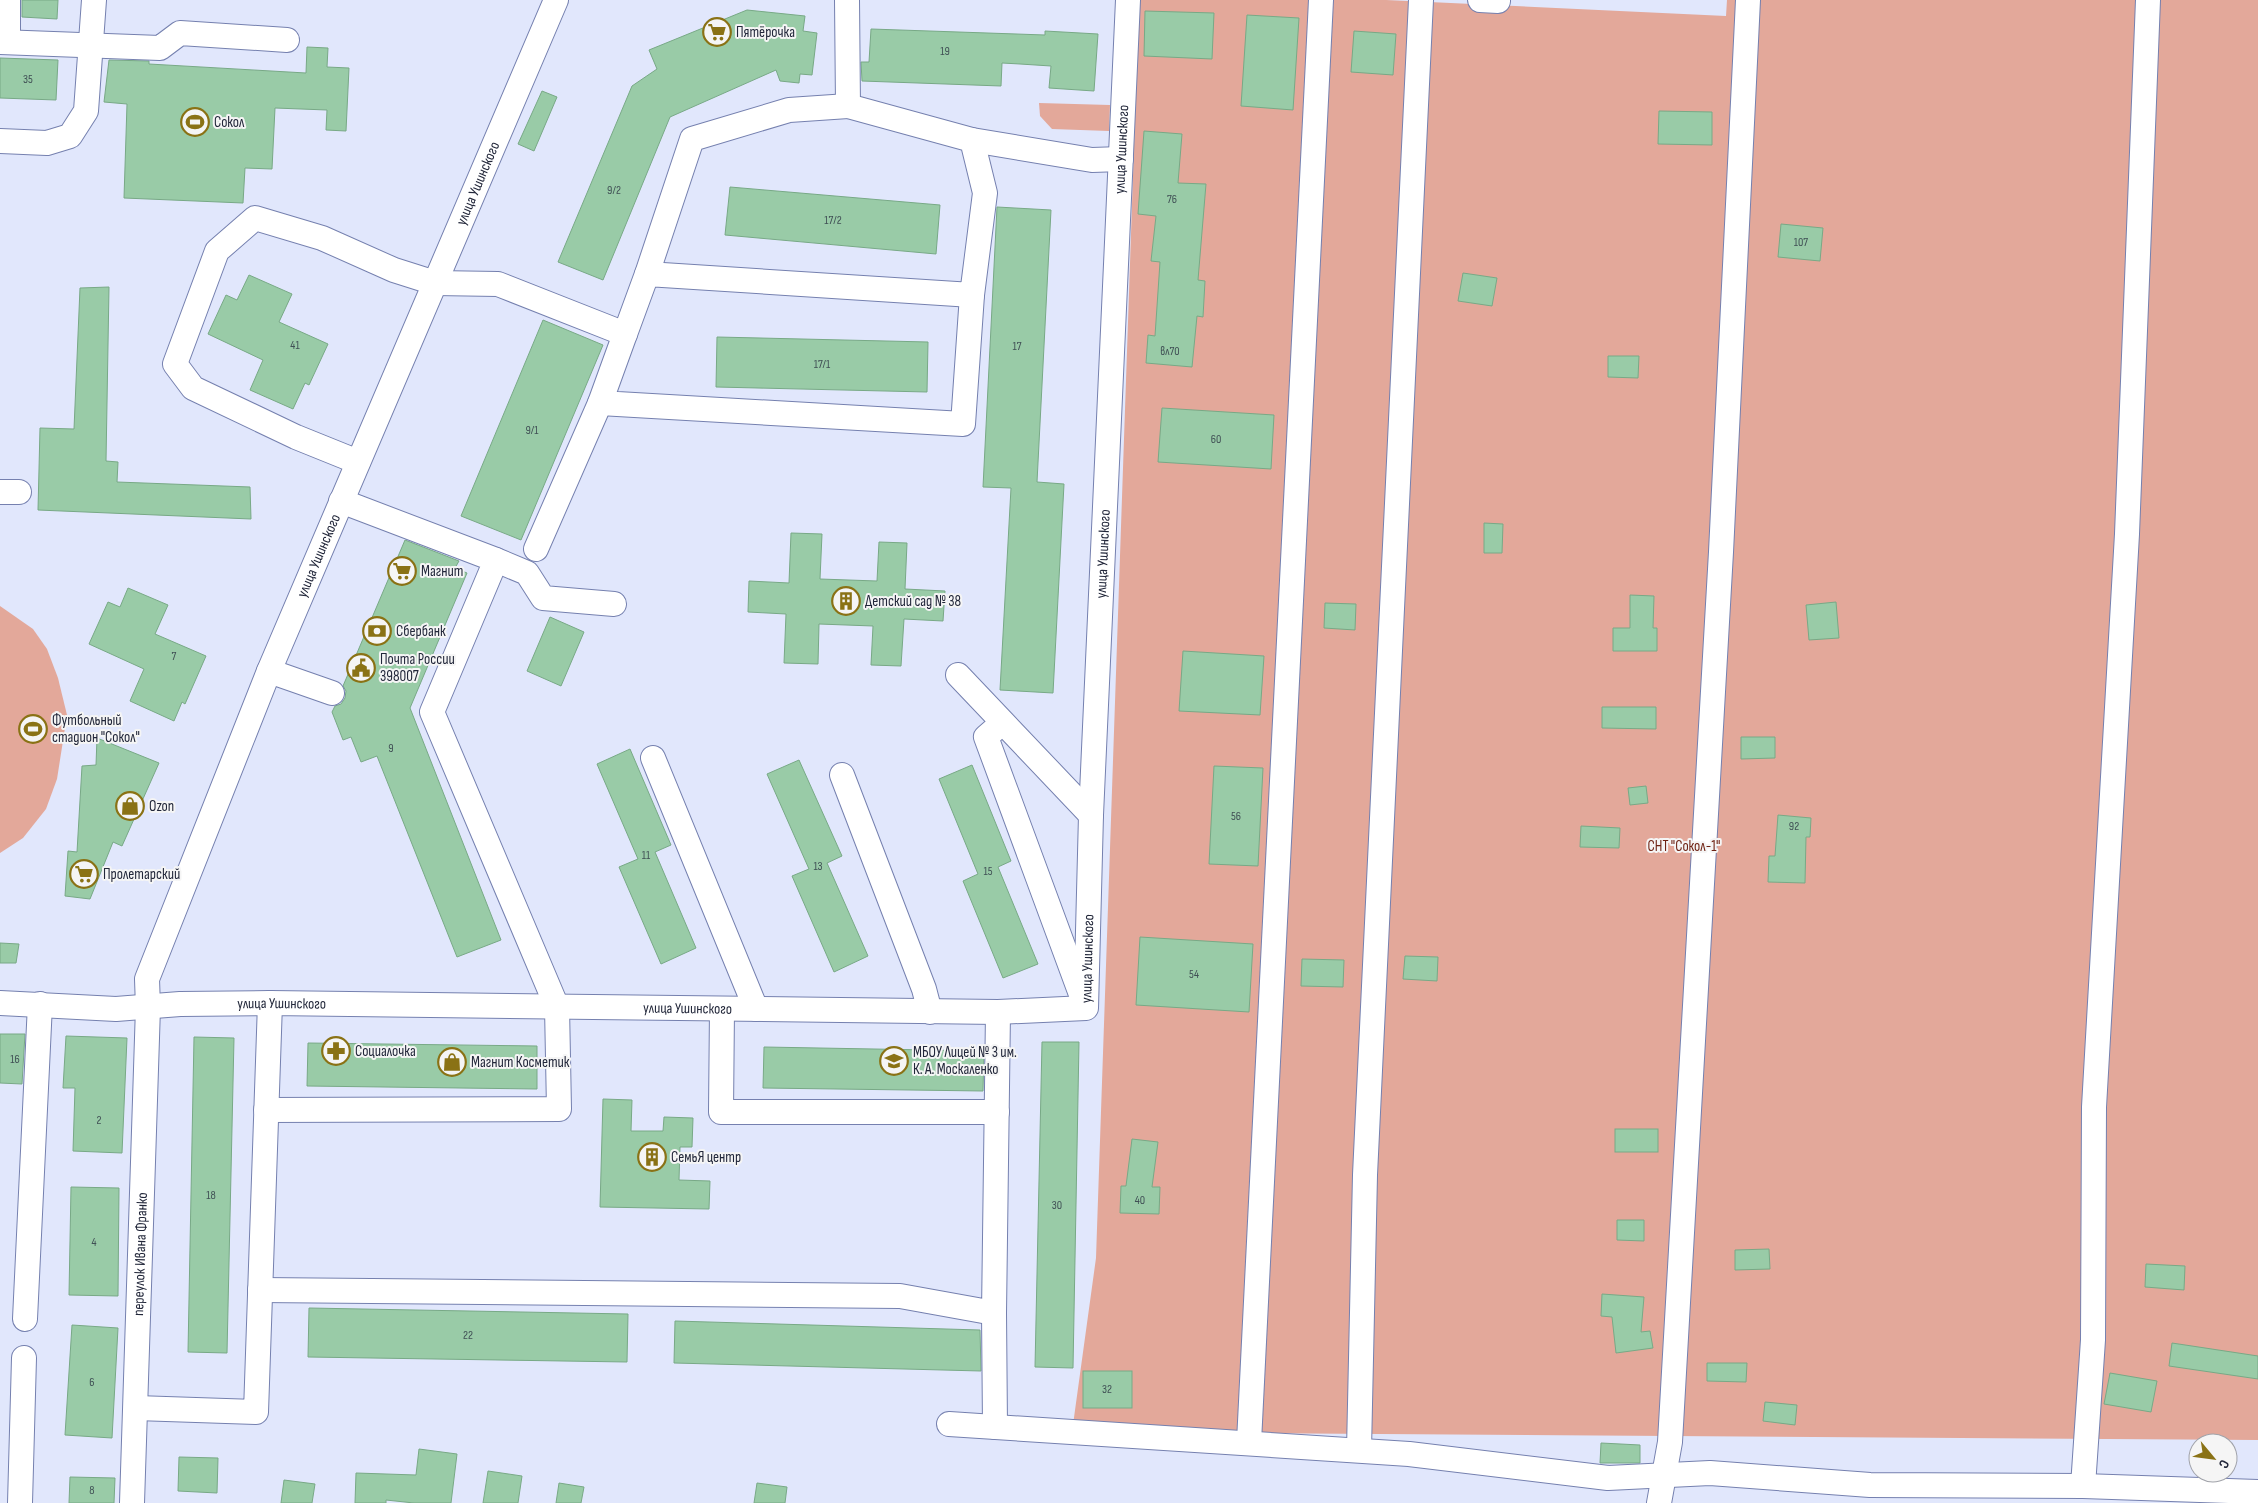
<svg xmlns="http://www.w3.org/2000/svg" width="2258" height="1503" viewBox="0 0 2258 1503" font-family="'Sofia Sans Condensed',sans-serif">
	<rect width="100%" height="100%" fill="#e1e7fc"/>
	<!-- green -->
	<g fill="#e3a89a">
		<polygon points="1139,0 1386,0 1726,16 1727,0 2258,0 2258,1440 1072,1432 1096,1258"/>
		<polygon points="1039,103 1110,105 1109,131 1052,129 1040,116"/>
		<polygon points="0,606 33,629 47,649 58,678 67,715 57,779 46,809 23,838 0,853"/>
	</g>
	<!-- building -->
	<g fill="#99cba7" stroke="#78a986">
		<polygon points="22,0 58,0 57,19 22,17"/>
		<polygon points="747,10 805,16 803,31 817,33 812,75 800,74 799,83 780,81 776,70 670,117 603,280 558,262 632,86 657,69 649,50"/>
		<polygon points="1145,11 1214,13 1212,59 1144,56"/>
		<polygon points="1247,15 1299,18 1293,110 1241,106"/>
		<polygon points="871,29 1045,35 1045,31 1098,34 1094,91 1049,88 1051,66 1020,64 1002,63 1001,86 862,81 861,62 869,62"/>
		<polygon points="1354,31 1396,34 1393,75 1351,72"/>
		<polygon points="307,47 328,48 327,67 349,68 346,131 326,130 327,110 275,108 272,169 245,168 243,203 124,198 127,104 104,102 109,60 149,61 149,64 306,73"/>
		<polygon points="0,58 58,60 56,100 0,98"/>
		<polygon points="542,91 557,97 534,151 518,144"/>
		<polygon points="1659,111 1712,112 1712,145 1658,144"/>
		<polygon points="1144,131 1182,134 1178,183 1206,184 1198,280 1205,281 1203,317 1197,316 1192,367 1146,363 1148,335 1155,336 1160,262 1151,261 1156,216 1138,214"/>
		<polygon points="730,187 940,205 936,254 725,235"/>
		<polygon points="997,207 1051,210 1037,482 1064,484 1053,693 1000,690 1011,488 983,487"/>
		<polygon points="1781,224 1823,228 1820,261 1778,257"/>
		<polygon points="1463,273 1497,278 1492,306 1458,301"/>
		<polygon points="249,275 292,294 279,322 328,344 309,385 305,383 293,409 250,390 263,360 208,334 226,295 237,300"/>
		<polygon points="109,287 106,461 118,462 117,482 250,487 251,519 38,510 40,428 74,429 80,288"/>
		<polygon points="543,320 603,345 521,540 461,516"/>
		<polygon points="717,337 928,342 927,392 716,387"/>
		<polygon points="1608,356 1639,356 1638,378 1608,377"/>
		<polygon points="1162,408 1274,415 1271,469 1158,462"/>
		<polygon points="1484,523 1503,524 1502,553 1484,553"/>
		<polygon points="791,533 822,534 820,579 877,581 879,542 907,543 905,589 945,591 943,621 904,619 901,666 871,665 873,626 819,624 818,664 784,663 786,614 748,612 749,581 789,583"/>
		<polygon points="405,540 459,561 455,568 467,573 410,708 501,940 457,957 377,756 361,762 351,737 343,740 332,712 335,706 341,704 345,698 346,691 343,686"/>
		<polygon points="128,588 168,605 155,634 206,656 185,704 182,702 174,721 130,701 144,669 89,644 108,602 120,607"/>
		<polygon points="1630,595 1654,596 1653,628 1657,628 1657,651 1613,651 1613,628 1630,628"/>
		<polygon points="1836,602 1839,638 1809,640 1806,605"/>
		<polygon points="1325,603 1356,604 1355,630 1324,628"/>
		<polygon points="550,617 584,632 561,686 527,671"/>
		<polygon points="1183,651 1264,656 1260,715 1179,711"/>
		<polygon points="1602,707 1656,707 1656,729 1602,728"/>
		<polygon points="1741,737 1775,737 1775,758 1741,759"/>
		<polygon points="97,738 159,763 122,846 113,842 90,899 65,896 68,851 77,852 82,766 96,765"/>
		<polygon points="630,749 671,845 655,852 696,948 661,964 619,867 638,859 597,764"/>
		<polygon points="799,760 842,856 827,863 868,956 834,972 792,876 809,869 767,774"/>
		<polygon points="972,765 1011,861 998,867 1038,964 1003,978 963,881 978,874 939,779"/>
		<polygon points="1214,766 1263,768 1258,866 1209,864"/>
		<polygon points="1646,786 1648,803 1630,805 1628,788"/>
		<polygon points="1778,815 1811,818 1810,837 1806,837 1805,883 1768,882 1769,856 1775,856"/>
		<polygon points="1581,826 1620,828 1619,848 1580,847"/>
		<polygon points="1140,937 1253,944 1249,1012 1136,1005"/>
		<polygon points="0,943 19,944 16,963 0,963"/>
		<polygon points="1405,956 1438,957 1437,981 1403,979"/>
		<polygon points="1302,959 1344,960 1343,987 1301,986"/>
		<polygon points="0,1034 25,1034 22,1084 0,1083"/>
		<polygon points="66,1036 127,1038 122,1153 73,1151 75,1088 63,1088"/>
		<polygon points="194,1037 234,1038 227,1353 188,1352"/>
		<polygon points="1042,1042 1079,1042 1073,1368 1035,1367"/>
		<polygon points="308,1043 537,1046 537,1089 307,1086"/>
		<polygon points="764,1047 984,1051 983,1091 763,1088"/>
		<polygon points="603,1099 632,1100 631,1131 663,1131 664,1117 693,1118 692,1147 680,1147 679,1180 710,1181 709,1209 600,1207"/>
		<rect x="1615" y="1129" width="43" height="23"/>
		<polygon points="1132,1139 1158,1142 1152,1187 1160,1187 1159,1214 1120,1213 1121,1186 1126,1186"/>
		<polygon points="71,1187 119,1188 118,1296 69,1295"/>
		<polygon points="1617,1220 1644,1220 1644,1241 1617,1240"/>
		<polygon points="1769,1249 1770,1269 1735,1270 1735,1250"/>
		<polygon points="2146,1264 2185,1266 2184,1290 2145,1287"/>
		<polygon points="1602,1294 1644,1297 1641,1332 1650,1331 1653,1348 1616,1353 1612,1317 1601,1316"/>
		<polygon points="309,1308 628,1314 627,1362 308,1357"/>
		<polygon points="675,1321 980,1330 981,1371 674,1363"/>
		<polygon points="72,1325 118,1328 112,1438 65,1435"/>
		<polygon points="2172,1343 2258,1356 2258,1379 2169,1366"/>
		<polygon points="1707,1363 1747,1363 1746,1382 1707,1381"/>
		<rect x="1083" y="1371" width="49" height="37"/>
		<polygon points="2110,1373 2157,1381 2151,1412 2104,1404"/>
		<polygon points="1765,1402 1797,1405 1795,1425 1763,1421"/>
		<polygon points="1601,1443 1640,1445 1640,1463 1600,1463"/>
		<polygon points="419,1449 457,1454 451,1503 414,1503 386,1500 386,1503 355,1503 356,1473 416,1475"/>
		<polygon points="179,1457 218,1458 217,1493 178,1491"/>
		<polygon points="488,1471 522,1476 518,1503 483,1503"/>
		<polygon points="70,1477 115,1478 114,1503 69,1503"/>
		<polygon points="284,1480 315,1484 312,1503 281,1503"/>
		<polygon points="559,1483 584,1487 581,1503 556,1503"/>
		<polygon points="757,1483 787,1487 785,1503 754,1503"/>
	</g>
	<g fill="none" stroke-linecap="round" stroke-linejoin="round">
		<defs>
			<g id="minor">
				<polyline points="8,0 8,42"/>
				<polyline points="1480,0 1498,1"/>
				<polyline points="0,42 160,48 180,33 287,40"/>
				<polyline points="972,140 1092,160 1121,159"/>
				<polyline points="0,141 47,143 70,136 86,111 94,0"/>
				<polyline points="647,274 692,139 789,110 848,106"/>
				<polyline points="625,334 600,403 963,424 972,295"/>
				<polyline points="358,462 296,437 193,388 175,364 217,251 255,218 322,238 394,270 435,283 498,284 625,334 647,274 972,295 985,193 972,140 848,106 847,0"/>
				<polyline points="0,492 19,492"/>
				<polyline points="536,549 600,403"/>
				<polyline points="496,560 527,573 543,598 614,604"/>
				<polyline points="269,671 332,693"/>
				<polyline points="958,675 1091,815"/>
				<polyline points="1002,723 986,737 1082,997"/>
				<polyline points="653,758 756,1009"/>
				<polyline points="842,775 924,989 930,1012"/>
				<path id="s1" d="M0,1003L116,1009L180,1004L270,1003L998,1012L1086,1008L1091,815L1128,0"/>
				<polyline points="722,1009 721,1112 997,1112"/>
				<polyline points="266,1110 559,1109 557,1007 432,712 496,560 341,501"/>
				<polyline points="260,1290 900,1296 994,1313 998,1012"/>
				<polyline points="994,1313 995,1427"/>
				<polyline points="25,1319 40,1004"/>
				<polyline points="136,1408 256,1412 270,1003"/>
				<polyline points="949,1424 1409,1454 1608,1478 1710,1473 1870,1485 2083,1486 2093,1340 2094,1107 2127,534 2148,0"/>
				<polyline points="1249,1442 1321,0"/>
				<polyline points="1359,1450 1365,1175 1421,0"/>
				<polyline points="2083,1486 2258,1492"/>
				<polyline points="20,1503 24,1358"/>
				<path id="s2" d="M132,1503L148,1007L147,979L269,671L556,0"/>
				<polyline points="1659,1503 1670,1442 1721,552 1748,0"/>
			</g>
		</defs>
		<!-- minor casing -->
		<use href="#minor" stroke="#7580af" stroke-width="26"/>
		<!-- minor -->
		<use href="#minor" stroke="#fff" stroke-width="24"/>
	</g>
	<!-- icons -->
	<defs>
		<symbol id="supermarket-ring" viewBox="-11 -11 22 22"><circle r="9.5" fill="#f5f5f5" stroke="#8a7215" stroke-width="1.5"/><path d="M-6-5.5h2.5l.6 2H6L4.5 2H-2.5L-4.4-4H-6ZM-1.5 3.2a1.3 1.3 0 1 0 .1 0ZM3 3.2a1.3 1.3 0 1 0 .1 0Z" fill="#8a7215"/></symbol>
		<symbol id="stadium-ring" viewBox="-11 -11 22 22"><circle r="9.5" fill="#f5f5f5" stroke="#8a7215" stroke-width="1.5"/><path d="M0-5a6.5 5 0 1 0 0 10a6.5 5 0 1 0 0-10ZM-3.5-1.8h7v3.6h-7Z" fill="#8a7215"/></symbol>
		<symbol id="building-ring" viewBox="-11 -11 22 22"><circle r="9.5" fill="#f5f5f5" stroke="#8a7215" stroke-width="1.5"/><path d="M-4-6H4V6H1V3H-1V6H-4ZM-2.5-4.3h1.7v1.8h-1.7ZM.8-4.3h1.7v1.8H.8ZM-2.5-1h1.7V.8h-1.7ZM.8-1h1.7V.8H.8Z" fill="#8a7215"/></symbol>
		<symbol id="bank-ring" viewBox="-11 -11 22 22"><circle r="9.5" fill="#f5f5f5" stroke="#8a7215" stroke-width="1.5"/><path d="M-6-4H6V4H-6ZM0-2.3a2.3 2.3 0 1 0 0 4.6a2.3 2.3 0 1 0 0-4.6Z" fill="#8a7215"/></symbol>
		<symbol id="civic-ring" viewBox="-11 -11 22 22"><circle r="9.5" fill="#f5f5f5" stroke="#8a7215" stroke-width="1.5"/><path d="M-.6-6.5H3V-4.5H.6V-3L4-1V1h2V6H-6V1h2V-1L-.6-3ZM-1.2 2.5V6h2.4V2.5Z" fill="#8a7215"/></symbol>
		<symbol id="shop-ring" viewBox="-11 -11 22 22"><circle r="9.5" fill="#f5f5f5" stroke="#8a7215" stroke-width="1.5"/><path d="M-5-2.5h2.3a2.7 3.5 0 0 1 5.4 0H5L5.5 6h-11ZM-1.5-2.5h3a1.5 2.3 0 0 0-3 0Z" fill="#8a7215"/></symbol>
		<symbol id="pharmacy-ring" viewBox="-11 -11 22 22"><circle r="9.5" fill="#f5f5f5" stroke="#8a7215" stroke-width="1.5"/><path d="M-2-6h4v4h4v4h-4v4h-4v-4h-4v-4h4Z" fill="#8a7215"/></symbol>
		<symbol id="school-ring" viewBox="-11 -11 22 22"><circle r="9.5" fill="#f5f5f5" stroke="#8a7215" stroke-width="1.5"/><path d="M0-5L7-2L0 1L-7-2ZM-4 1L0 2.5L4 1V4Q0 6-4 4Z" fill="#8a7215"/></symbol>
	</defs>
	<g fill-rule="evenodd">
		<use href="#supermarket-ring" x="701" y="16" width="32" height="32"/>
		<use href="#stadium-ring" x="179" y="106" width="32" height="32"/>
		<use href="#supermarket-ring" x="386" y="555" width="32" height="32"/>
		<use href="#building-ring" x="830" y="585" width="32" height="32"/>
		<use href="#bank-ring" x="361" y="615" width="32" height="32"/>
		<use href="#civic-ring" x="345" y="652" width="32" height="32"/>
		<use href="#stadium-ring" x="17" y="713" width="32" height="32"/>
		<use href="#shop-ring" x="114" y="790" width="32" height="32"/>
		<use href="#supermarket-ring" x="68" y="858" width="32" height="32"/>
		<use href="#pharmacy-ring" x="320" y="1035" width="32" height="32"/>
		<use href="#school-ring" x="878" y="1045" width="32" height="32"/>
		<use href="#shop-ring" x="436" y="1046" width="32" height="32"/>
		<use href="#building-ring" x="636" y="1141" width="32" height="32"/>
	</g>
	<g text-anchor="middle" stroke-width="4" stroke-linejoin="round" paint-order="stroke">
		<!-- number labels -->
		<g font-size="12" fill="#405055">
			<text x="945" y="55">19</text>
			<text x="28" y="83">35</text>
			<text x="614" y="194">9/2</text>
			<text x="1172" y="203">76</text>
			<text x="833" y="224">17/2</text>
			<text x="1801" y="246">107</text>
			<text x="295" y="349">41</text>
			<text x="1017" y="350">17</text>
			<text x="1170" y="355">вл70</text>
			<text x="822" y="368">17/1</text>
			<text x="532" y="434">9/1</text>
			<text x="1216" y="443">60</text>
			<text x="174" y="660">7</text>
			<text x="391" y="752">9</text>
			<text x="1236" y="820">56</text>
			<text x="1794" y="830">92</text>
			<text x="646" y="859">11</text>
			<text x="818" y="870">13</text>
			<text x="988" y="875">15</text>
			<text x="1194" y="978">54</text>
			<text x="15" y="1063">16</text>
			<text x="99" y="1124">2</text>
			<text x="211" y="1199">18</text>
			<text x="1140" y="1204">40</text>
			<text x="1057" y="1209">30</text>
			<text x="94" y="1246">4</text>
			<text x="468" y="1339">22</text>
			<text x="92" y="1386">6</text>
			<text x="1107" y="1393">32</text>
			<text x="92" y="1494">8</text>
		</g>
		<!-- poi labels -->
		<g font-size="15" fill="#22273a" stroke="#f5f5f5" text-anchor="start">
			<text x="736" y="37">Пятёрочка</text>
			<text x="214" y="127">Сокол</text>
			<text x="421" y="576">Магнит</text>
			<text x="865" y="606">Детский сад № 38</text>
			<text x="396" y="636">Сбербанк</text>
			<text x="380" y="664">Почта России<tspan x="380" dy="17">398007</tspan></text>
			<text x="52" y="725">Футбольный<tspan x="52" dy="17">стадион "Сокол"</tspan></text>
			<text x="149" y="811">Ozon</text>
			<text x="103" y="879">Пролетарский</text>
			<text x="355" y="1056">Социалочка</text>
			<text x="913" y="1057">МБОУ Лицей № 3 им.<tspan x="913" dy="17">К. А. Москаленко</tspan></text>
			<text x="471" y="1067">Магнит Косметик</text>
			<text x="671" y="1162">СемьЯ центр</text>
		</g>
		<!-- street labels -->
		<g font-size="15" fill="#22273a" stroke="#f5f5f5">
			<text dy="5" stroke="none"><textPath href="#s1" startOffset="1946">улица Ушинского</textPath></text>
			<text dy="5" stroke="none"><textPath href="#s2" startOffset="1386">улица Ушинского</textPath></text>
			<text dy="5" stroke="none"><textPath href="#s1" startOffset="1541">улица Ушинского</textPath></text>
			<text dy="5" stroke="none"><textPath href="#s2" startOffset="981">улица Ушинского</textPath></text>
			<text dy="5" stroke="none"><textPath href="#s1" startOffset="1136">улица Ушинского</textPath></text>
			<text dy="5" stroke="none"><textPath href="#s1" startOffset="282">улица Ушинского</textPath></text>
			<text dy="5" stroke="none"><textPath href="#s1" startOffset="688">улица Ушинского</textPath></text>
			<text dy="5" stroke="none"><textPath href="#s2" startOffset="249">переулок Ивана Франко</textPath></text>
		</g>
		<!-- park labels -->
		<g font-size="15" fill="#6e2213" stroke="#f5f5f5">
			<text x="1684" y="851">СНТ "Сокол-1"</text>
		</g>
	</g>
	<!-- north arrow -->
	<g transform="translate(2213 1458) rotate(119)"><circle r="24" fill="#f5f5f5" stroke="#a1a3aa"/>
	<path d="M0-4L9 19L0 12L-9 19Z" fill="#8a7215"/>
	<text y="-8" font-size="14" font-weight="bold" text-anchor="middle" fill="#22273a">С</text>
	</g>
</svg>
